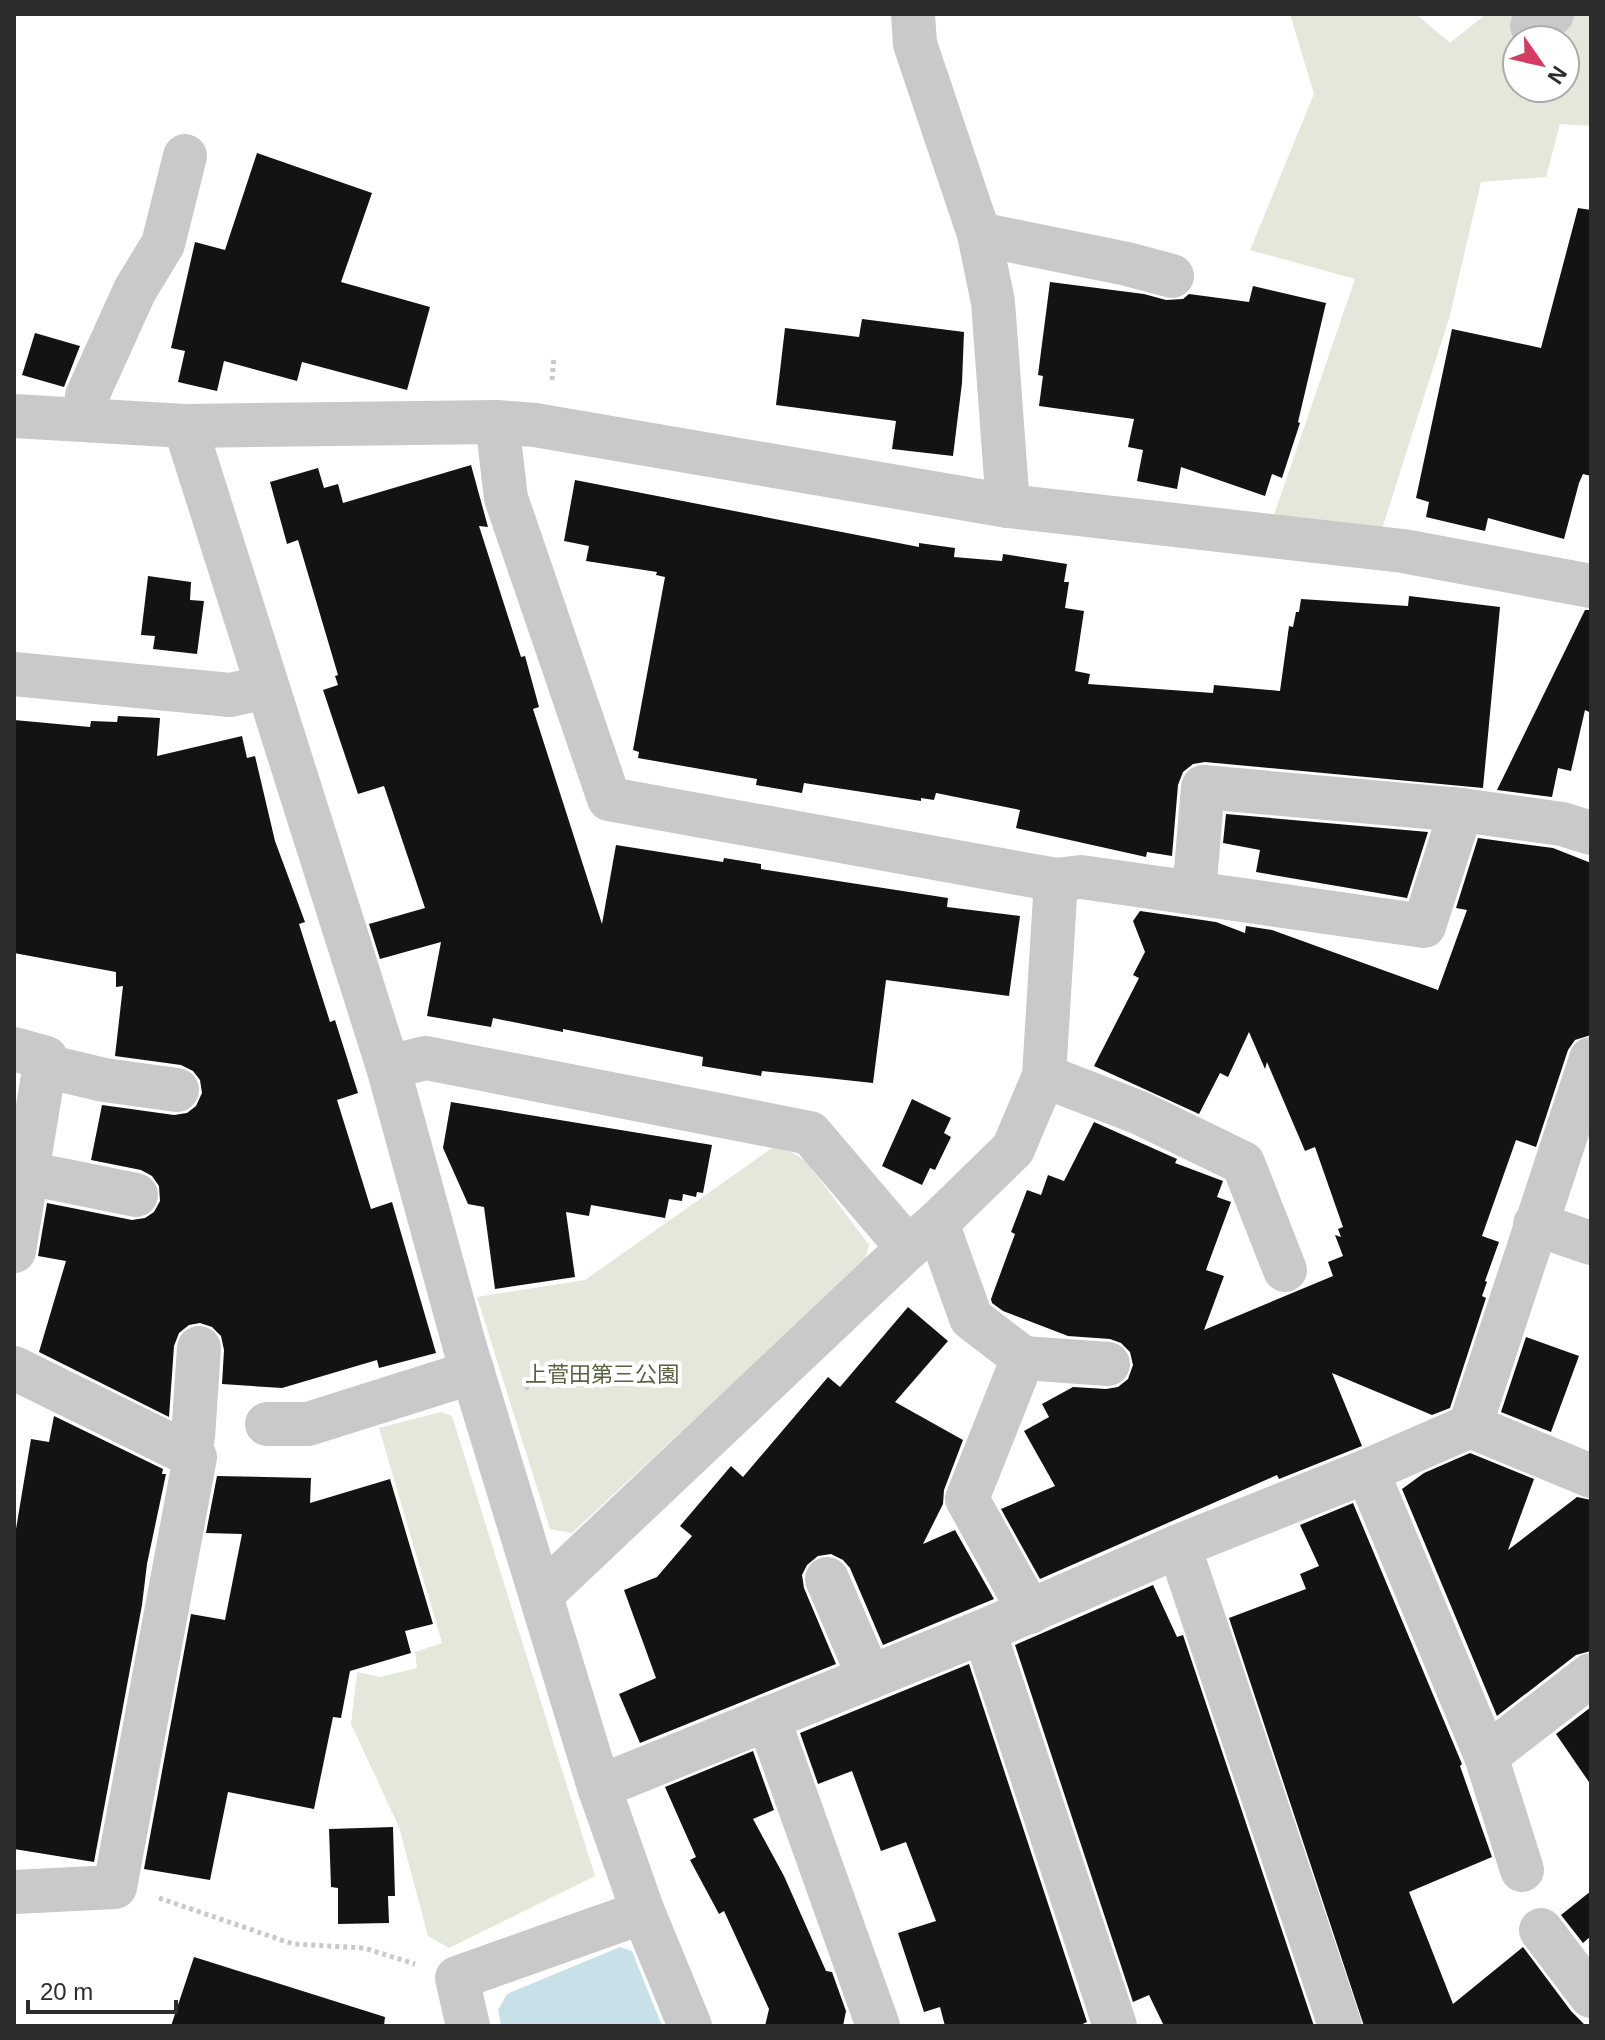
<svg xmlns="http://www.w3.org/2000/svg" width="1605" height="2040" viewBox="0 0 1605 2040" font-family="Arial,'Noto Sans JP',sans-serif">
	<rect width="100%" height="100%" fill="#fff"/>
	<!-- green -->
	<g fill="#e4e8da" fill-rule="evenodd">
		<path d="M1290,14H1416L1450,43L1486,14H1517L1546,33L1574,14H1591V126L1560,124L1546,177L1481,182L1450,315L1382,529L1274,515L1355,279L1250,250L1314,94ZM1517,40H1565V88H1517Z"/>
		<polygon points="772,1148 791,1152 806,1161 869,1245 865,1261 572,1533 550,1529 477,1297 585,1280"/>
		<polygon points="441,1412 452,1416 595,1876 449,1948 428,1936 399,1827 351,1724 357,1672 380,1677 417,1668 415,1652 442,1643 379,1428"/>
	</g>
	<!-- water -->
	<polygon fill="#c8e0e7" points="620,1947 632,1951 662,2026 501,2026 498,2010 507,1994"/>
	<!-- building -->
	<g fill="#131313">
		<polygon points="257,153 372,193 341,282 430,307 407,390 302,362 297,381 224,361 217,391 178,382 185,351 171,348 195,242 225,250"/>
		<polygon points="1578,208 1591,210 1591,476 1583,474 1579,483 1564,539 1488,518 1485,531 1426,517 1429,502 1416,498 1452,329 1541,348"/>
		<polygon points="1050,282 1144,294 1166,300 1183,299 1189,294 1249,302 1253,286 1326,303 1298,422 1300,423 1282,478 1272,474 1265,496 1181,467 1177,489 1137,481 1143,450 1128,447 1134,419 1039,406 1043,376 1038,375"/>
		<polygon points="862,319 964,332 962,383 953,456 892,449 896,421 776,405 785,328 859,337"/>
		<polygon points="35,333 80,346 64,387 22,375"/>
		<polygon points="471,465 488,527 479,526 521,657 525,656 539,707 533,709 602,924 616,845 723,862 724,858 761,864 761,869 948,898 947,907 1020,916 1009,996 886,980 873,1083 762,1071 761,1076 702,1066 703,1057 563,1029 563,1032 493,1018 491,1027 427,1016 441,942 380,959 369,924 425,908 384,786 358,794 323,690 338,685 335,676 338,675 298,540 287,544 270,482 318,468 324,488 338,484 343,503"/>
		<polygon points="575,480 919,547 919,543 955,548 954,557 1002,561 1003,554 1067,564 1064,582 1069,582 1065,608 1084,611 1075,671 1090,674 1088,684 1213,693 1214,685 1280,691 1289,626 1293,627 1296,612 1299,612 1301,599 1408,606 1409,596 1500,607 1483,788 1205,762 1193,764 1183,772 1178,785 1172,856 1147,852 1146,857 1016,828 1020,810 936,793 934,800 921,798 921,801 804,783 802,793 756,785 757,779 638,758 639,752 633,750 665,577 656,575 657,572 586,561 589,546 564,541"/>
		<polygon points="148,576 191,582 190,600 204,601 197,654 153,649 155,636 141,635"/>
		<polygon points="1585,610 1591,610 1591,713 1585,710 1571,771 1558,768 1552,797 1497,790"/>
		<polygon points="118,716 160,718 157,756 242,736 247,758 255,756 275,841 305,922 299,924 330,1022 335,1020 358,1093 337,1100 371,1209 392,1202 436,1353 379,1368 377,1360 282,1388 222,1384 224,1350 221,1336 212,1327 200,1323 189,1325 179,1333 174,1346 169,1417 39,1352 66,1261 38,1256 47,1203 132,1220 145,1218 154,1212 160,1201 159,1186 152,1176 141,1170 91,1160 102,1105 174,1115 187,1113 196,1106 202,1093 200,1080 193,1071 181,1065 115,1056 123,986 116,987 116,972 14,953 14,720 90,727 91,721 117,722"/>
		<polygon points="1226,814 1428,832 1407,898 1256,872 1260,850 1223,843"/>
		<polygon points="1478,838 1553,848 1591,863 1591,1035 1575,1040 1568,1050 1536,1147 1516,1140 1482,1236 1499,1242 1485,1281 1487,1282 1482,1296 1486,1298 1450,1408 1432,1415 1332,1373 1362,1446 1279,1479 1277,1475 1040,1579 1001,1509 1055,1486 1024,1431 1049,1417 1042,1404 1073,1387 1106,1389 1118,1387 1128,1379 1133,1365 1130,1352 1121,1343 1110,1339 1068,1336 1003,1311 992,1303 991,1299 1015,1234 1011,1232 1027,1190 1041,1195 1048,1175 1064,1181 1094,1122 1177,1159 1175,1163 1223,1181 1217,1197 1231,1202 1206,1270 1224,1276 1204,1330 1333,1276 1328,1262 1343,1256 1335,1235 1341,1237 1338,1229 1343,1227 1315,1147 1305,1151 1267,1062 1265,1069 1249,1032 1228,1077 1220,1073 1199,1114 1094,1066 1139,978 1133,975 1145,952 1133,921 1140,911 1216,922 1245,933 1246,926 1272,930 1438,990 1467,910 1456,908"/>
		<polygon points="912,1099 951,1118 944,1133 951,1137 935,1170 930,1168 922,1185 882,1166"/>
		<polygon points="451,1102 712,1145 703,1193 697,1192 696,1197 683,1194 682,1201 669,1199 665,1218 591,1205 589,1216 566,1212 575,1277 495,1289 484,1207 468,1204 443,1148"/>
		<polygon points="908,1307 948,1341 895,1402 963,1440 944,1490 943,1504 923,1544 955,1530 994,1599 883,1645 850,1568 843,1560 831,1554 818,1556 807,1565 802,1575 804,1588 836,1664 640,1743 619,1694 656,1678 624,1590 657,1577 692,1536 680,1526 731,1466 743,1477 828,1377 840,1387"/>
		<polygon points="1526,1337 1579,1356 1551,1432 1501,1412"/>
		<polygon points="54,1416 163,1469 162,1474 166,1474 147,1564 142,1605 94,1862 14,1849 14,1541 31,1439 49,1442"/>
		<polygon points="1470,1453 1534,1479 1508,1550 1577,1497 1591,1500 1591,1651 1576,1655 1497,1716 1402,1489 1424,1473"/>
		<polygon points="217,1476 311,1478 310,1503 390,1479 433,1624 405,1631 411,1653 350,1671 341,1718 333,1717 314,1809 228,1792 210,1880 144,1869 191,1614 225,1620 242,1534 206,1533"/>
		<polygon points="1353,1503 1462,1764 1460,1766 1492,1857 1409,1892 1453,2004 1523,1947 1571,2011 1586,2026 1364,2026 1229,1618 1306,1589 1300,1574 1319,1566 1300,1525"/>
		<polygon points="1153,1585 1177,1637 1183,1635 1314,2026 1164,2026 1149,1995 1133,2002 1015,1645"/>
		<polygon points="969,1664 1087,2022 1078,2026 945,2026 940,2007 924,2012 898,1933 936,1921 906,1842 881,1851 852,1771 818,1784 800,1733"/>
		<polygon points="1591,1707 1591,1785 1556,1734"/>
		<polygon points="753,1751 774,1810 753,1819 784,1876 826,1971 832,1972 846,2011 843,2026 765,2026 769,2009 724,1911 719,1914 690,1860 696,1857 665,1787"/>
		<polygon points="393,1827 395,1896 388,1896 389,1923 338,1924 338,1888 331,1887 329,1829"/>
		<polygon points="1591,1891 1591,1936 1583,1943 1561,1915"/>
		<polygon points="194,1957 385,2017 384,2026 171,2026"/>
	</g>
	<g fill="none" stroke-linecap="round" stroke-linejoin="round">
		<!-- path -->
		<g stroke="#c9c9c9" stroke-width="5" stroke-dasharray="4 4" stroke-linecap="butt">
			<polyline points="552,380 554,357"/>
			<polyline points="525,1388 538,1383"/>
			<polyline points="159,1898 293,1944 364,1948 415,1964"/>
		</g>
		<!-- minor -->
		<g stroke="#c9c9c9" stroke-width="44">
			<polyline points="913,14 915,44 979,234 993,302 1008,506"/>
			<polyline points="1532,26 1552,14"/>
			<polyline points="979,234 1127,264 1172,276"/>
			<polyline points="14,416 185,426 497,422 535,425 1008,506 1403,551 1591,586"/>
			<polyline points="86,419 87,396 135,290 163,244 185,156"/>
			<polyline points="497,422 506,498 609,799 1056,880 1081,877 1424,926 1461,810"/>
			<polyline points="185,426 388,1067 464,1344 599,1787 643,1912 690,2026"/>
			<polyline points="14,674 230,695 266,687"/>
			<polyline points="1194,893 1203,787 1461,810 1562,824 1591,833"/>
			<polyline points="14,1049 46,1058 14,1251"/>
			<polyline points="45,1066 104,1080 177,1090"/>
			<polyline points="388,1067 426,1058 810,1133 908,1248"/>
			<polyline points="1044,1076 1140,1113 1243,1163 1285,1270"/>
			<polyline points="27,1173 136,1195"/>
			<polyline points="937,1223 971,1318 1023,1358 967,1499 1030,1612"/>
			<polyline points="1535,1224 1591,1243"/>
			<polyline points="1023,1358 1108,1364"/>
			<polyline points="14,1368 195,1457 115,1887 14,1892"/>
			<polyline points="267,1424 308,1424 473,1372"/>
			<polyline points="1470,1426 1591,1059"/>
			<polyline points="193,1437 199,1348"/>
			<polyline points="1367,1471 1486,1756 1522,1870"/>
			<polyline points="1179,1546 1340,2026"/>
			<polyline points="827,1579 869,1677"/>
			<polyline points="542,1594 908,1248 937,1223 1013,1149 1044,1076 1056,880"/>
			<polyline points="984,1631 1115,2026"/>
			<polyline points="768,1718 878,2026"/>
			<polyline points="1486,1756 1591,1675"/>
			<polyline points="599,1787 984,1631 1179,1546 1367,1471 1470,1426 1591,1476"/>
			<polyline points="1541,1930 1591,1996"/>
			<polyline points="468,2026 457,1978 643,1912"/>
		</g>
	</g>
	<g text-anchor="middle" stroke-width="8" stroke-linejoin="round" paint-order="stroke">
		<!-- park labels -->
		<g font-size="22" fill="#56633e" stroke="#fff">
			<text x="602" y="1382">上菅田第三公園</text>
		</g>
	</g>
	<!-- border -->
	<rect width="1605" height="2040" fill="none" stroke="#2c2c2c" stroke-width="32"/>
	<!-- north arrow -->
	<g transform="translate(1541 64) rotate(124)"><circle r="38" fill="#ffffff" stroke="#ababab" stroke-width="2"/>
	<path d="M0-6L14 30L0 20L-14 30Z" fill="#d43c63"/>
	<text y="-12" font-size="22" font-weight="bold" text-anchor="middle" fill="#2c2c2c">N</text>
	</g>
	<!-- scale -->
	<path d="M28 2000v12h148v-12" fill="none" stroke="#2c2c2c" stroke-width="4"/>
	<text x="40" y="2000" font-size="24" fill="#2c2c2c" stroke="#ffffff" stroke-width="6" paint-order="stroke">20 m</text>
</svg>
